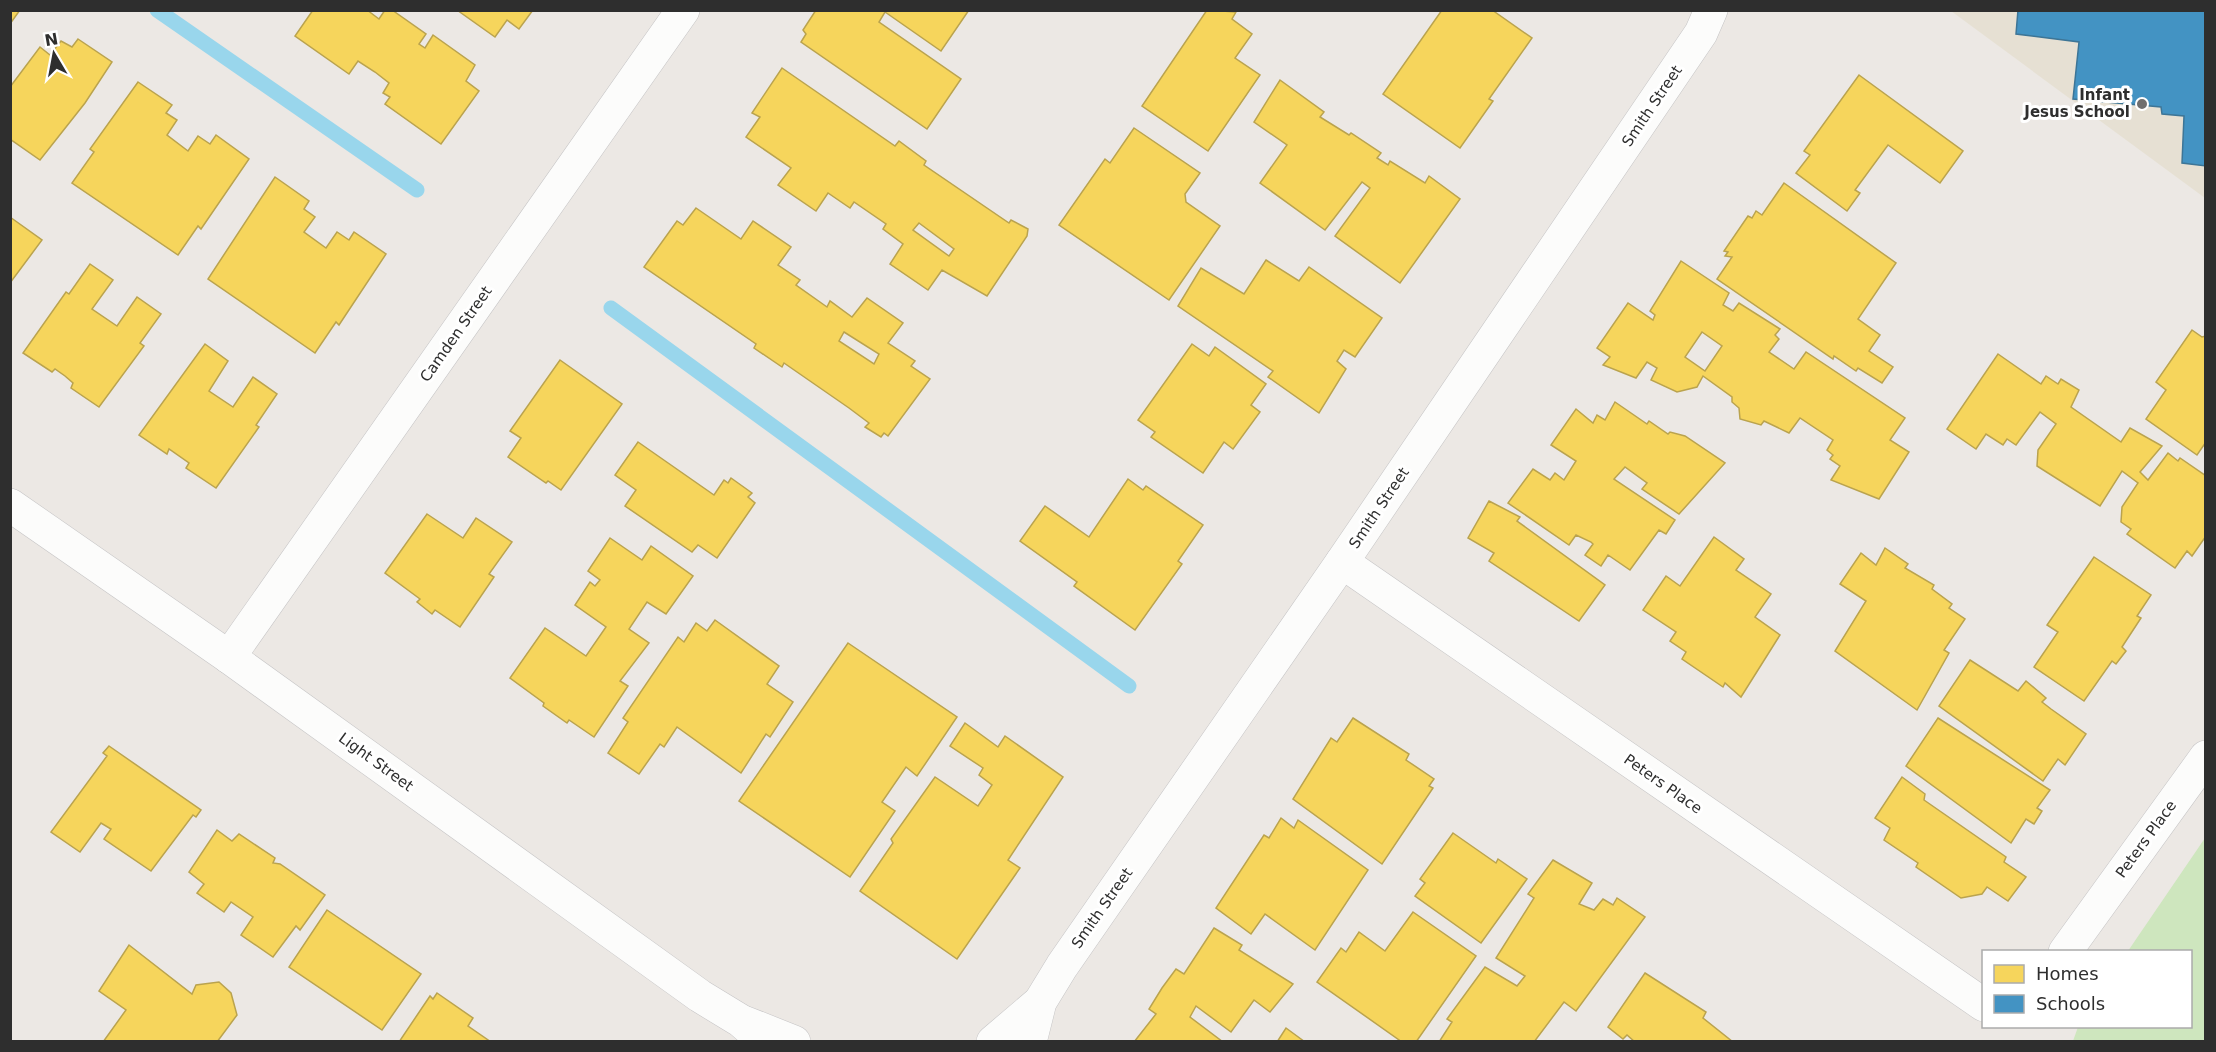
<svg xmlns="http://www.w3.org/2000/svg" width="2216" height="1052" viewBox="0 0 2216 1052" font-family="'DejaVu Sans',sans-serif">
	<rect width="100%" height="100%" fill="#ece8e4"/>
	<!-- education -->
	<polygon fill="#e6e0d3" points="1951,11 2205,11 2205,198"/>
	<!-- green -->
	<polygon fill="#cee6be" points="2205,838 2205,1041 2073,1041 2078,1027 2190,1026 2190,952 2128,951"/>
	<!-- homes -->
	<g fill="#f6d55c" stroke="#baa34e" stroke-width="1.5" fill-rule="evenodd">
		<polygon points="10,10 20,10 10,24"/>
		<polygon points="313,10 367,10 379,19 385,10 392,10 426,34 419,44 425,48 433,35 475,65 466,81 479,91 441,144 385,104 390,97 383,93 389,83 375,72 358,61 349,74 295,36"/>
		<polygon points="457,10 533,10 519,29 507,20 495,37"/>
		<polygon points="816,10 969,10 941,51 885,12 879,22 961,79 927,129 801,42 806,34 803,30"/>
		<polygon points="1207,10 1236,12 1232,19 1252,34 1235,58 1260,75 1208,151 1142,106"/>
		<polygon points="1442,10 1492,10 1532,38 1489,99 1493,101 1460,148 1383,94"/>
		<polygon points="78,39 112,62 85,103 40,160 10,139 10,87 40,47 50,55 61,41 72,47"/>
		<path d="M782,68L895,146L899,141L926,161L924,165L1009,223L1011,220L1028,229L1027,236L987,296L942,270L928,290L890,264L903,244L883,229L886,224L854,202L850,208L828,193L816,211L778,185L791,168L746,137L760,117L752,113ZM919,223L954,249L949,256L913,230Z"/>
		<polygon points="1859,75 1963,151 1940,183 1888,145 1855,190 1860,193 1847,211 1796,173 1810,155 1804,151"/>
		<polygon points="1280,80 1324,112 1320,117 1349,135 1351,133 1381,153 1377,158 1388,165 1390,161 1425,183 1429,176 1460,199 1400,283 1335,236 1370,188 1362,182 1325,230 1260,183 1287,145 1254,122"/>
		<polygon points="138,82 172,105 166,113 177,120 167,135 188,151 198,136 210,144 216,135 249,159 201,229 198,226 178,255 72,183 94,152 90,149"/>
		<polygon points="1134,128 1200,173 1185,194 1186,202 1220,226 1169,300 1059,225 1105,159 1110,163"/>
		<polygon points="275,177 309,201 304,209 315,217 304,232 326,248 337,232 349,240 354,232 386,254 339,325 336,322 315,353 208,279"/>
		<polygon points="1784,183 1896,263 1858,319 1880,335 1869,351 1893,367 1882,383 1858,368 1856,371 1834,356 1833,359 1717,279 1732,257 1725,256 1728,252 1724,251 1748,216 1752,218 1756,211 1762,215"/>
		<path d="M696,208L741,239L753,221L791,247L778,265L800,280L796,285L827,307L830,301L852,317L867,298L903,323L888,343L915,361L911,366L930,379L888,436L884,433L881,437L865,427L869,423L849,408L784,363L782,367L754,348L756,344L644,267L677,221L683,225ZM844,332L879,354L874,364L839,341Z"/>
		<polygon points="10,217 42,240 10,283"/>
		<polygon points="1266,260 1299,281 1309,267 1382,318 1355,357 1344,350 1337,361 1346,369 1319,413 1268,377 1273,371 1178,306 1201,268 1244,294"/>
		<path d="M1681,261L1729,293L1723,305L1733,311L1739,303L1780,329L1775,335L1779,339L1769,352L1794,369L1806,352L1905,418L1890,440L1909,452L1879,499L1831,480L1840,466L1830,459L1833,455L1827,450L1833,440L1800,418L1789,433L1764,421L1761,425L1740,419L1739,408L1732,402V397L1703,376L1697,387L1677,392L1651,380L1657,368L1647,362L1636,378L1603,365L1610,357L1597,348L1628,303L1653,320L1655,315L1650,311ZM1702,332L1722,346L1705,371L1685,357Z"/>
		<polygon points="90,264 113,280 92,309 117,326 137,297 161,314 140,343 144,346 99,407 71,388 73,383 65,376 55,369 52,372 23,353 66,292 69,294"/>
		<polygon points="2192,330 2202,337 2206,336 2206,442 2197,455 2146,419 2166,390 2156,382"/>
		<polygon points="205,344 228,361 209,391 233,407 253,377 277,394 256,425 259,427 216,488 186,468 189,463 169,449 167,454 139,435"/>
		<polygon points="1192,344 1209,356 1215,347 1266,384 1251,405 1260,412 1233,449 1224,442 1203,473 1151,437 1155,432 1138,420"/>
		<polygon points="1998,354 2041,384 2046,376 2058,384 2061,379 2079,390 2071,407 2121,442 2130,428 2162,446 2140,472 2148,480 2168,453 2178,461 2180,458 2206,476 2206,536 2192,556 2187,551 2175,568 2127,534 2131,529 2121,522 2122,507 2138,483 2122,471 2100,506 2037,466 2038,450 2056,424 2040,412 2016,445 2007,439 2003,445 1986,434 1976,449 1947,429"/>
		<polygon points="560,360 622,404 561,490 548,481 546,483 508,457 521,438 510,431"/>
		<polygon points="1615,402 1647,424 1649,421 1668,434 1670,432 1685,436 1725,463 1679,514 1642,489 1647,483 1625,467 1614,479 1675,520 1666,534 1659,530 1630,570 1608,555 1601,566 1585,555 1593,544 1591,542 1576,535 1569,545 1508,503 1533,469 1550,480 1555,473 1564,480 1576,461 1551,445 1576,409 1593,423 1597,415 1605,420"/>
		<polygon points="638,442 714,495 724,480 728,483 731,478 752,493 748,497 755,503 717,558 698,545 692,552 625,506 636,490 615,475"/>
		<polygon points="1128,479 1143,490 1146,486 1203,525 1178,561 1182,564 1135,630 1074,586 1077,582 1020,541 1045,506 1089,537"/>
		<polygon points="1489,501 1520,517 1517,521 1605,585 1579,621 1489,561 1494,553 1468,538"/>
		<polygon points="427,514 463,538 476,518 512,542 489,574 494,577 460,627 435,610 432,614 417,602 420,599 385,573"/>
		<polygon points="1714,537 1744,559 1736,570 1771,594 1755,617 1780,635 1741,697 1725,683 1723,687 1682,659 1686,652 1670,641 1676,632 1643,610 1666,576 1680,586"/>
		<polygon points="610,538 642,560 651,546 693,576 666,614 647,602 629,629 649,643 620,681 628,686 594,737 569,720 567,723 543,706 544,703 510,678 545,628 586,656 606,627 575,605 590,582 595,586 600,580 588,571"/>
		<polygon points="1885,548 1908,564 1905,568 1934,585 1932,589 1952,604 1949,608 1965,619 1944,650 1949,653 1917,710 1835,651 1866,601 1840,584 1861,553 1876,565"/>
		<polygon points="2094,557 2151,595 2137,616 2141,618 2122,647 2126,651 2116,664 2112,661 2084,701 2034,667 2058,632 2047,625"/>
		<polygon points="715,620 779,666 767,684 793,702 770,737 766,734 741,773 677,727 664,747 660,744 639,774 608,753 628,722 623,718 678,637 684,642 696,623 707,631"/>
		<polygon points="848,643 957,717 917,776 906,767 882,802 895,811 850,877 739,801"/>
		<polygon points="1970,660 2018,691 2026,681 2046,698 2042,702 2051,709 2086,734 2065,765 2058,759 2043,781 1939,706"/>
		<polygon points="1353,718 1409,754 1406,760 1434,779 1429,786 1433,788 1382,864 1293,799 1331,738 1337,742"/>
		<polygon points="1938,718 2050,790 2037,808 2042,811 2034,824 2026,819 2011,843 1906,766"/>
		<polygon points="965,723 998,747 1005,736 1063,777 1008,860 1020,868 957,959 860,891 893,843 891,839 935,777 978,806 992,785 979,775 983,768 950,746"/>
		<polygon points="109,746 201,810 196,817 193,815 151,871 104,839 111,829 101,823 80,852 51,832 107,756 103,753"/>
		<polygon points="1902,777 1925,794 1924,800 2006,857 2004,862 2026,877 2008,901 1987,887 1982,894 1961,898 1916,867 1918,863 1884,840 1890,828 1875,818"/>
		<polygon points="1281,818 1294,828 1298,820 1368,870 1315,950 1265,914 1251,934 1216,908 1264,835 1269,838"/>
		<polygon points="217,830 232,841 239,834 275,858 273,863 280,864 325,895 300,930 296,926 273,957 241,935 253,917 231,902 224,912 197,893 204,884 189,872"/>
		<polygon points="1453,833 1496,863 1498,859 1527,879 1481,943 1415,896 1425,883 1420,879"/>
		<polygon points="1553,860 1592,883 1579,904 1594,910 1603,899 1613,905 1617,898 1645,917 1576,1011 1564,1002 1534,1042 1439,1042 1452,1022 1447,1019 1485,967 1517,986 1525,976 1496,958 1534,898 1528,894"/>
		<polygon points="327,910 421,974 382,1030 289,967"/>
		<polygon points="1413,912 1476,956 1416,1042 1402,1042 1317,982 1341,948 1346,952 1359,932 1385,951"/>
		<polygon points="1214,928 1242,945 1239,950 1293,984 1270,1012 1254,1000 1231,1032 1196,1006 1190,1017 1223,1042 1134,1042 1156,1014 1149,1009 1162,988 1176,969 1184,974"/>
		<polygon points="129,945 192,994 196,985 219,982 231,993 237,1015 217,1042 103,1042 126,1010 99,991"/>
		<polygon points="1645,973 1706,1012 1703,1018 1733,1042 1635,1042 1627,1035 1623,1039 1608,1027"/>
		<polygon points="437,993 473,1018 468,1026 491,1042 399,1042 430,996 433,999"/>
		<polygon points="1286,1028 1305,1042 1277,1042"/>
	</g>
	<!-- schools -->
	<polygon fill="#4393c3" stroke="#3d7596" stroke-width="1.5" points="2018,10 2206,10 2206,166 2182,163 2184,116 2162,114 2161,107 2073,99 2079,42 2016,34"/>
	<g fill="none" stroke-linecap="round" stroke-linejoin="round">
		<!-- stream -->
		<g stroke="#99d6ec" stroke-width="15">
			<polyline points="157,10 417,190"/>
			<polyline points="611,308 1129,686"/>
		</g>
		<defs>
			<g id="minor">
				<polyline points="1342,562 1984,1005"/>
				<polyline points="229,657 683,10"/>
				<polyline points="2065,952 2206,757"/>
			</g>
			<g id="tertiary">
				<polyline points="10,505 229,657 700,996 741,1021 765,1042"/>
				<polyline points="746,1023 794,1042"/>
				<polyline points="993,1042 1040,1002"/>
				<polyline points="1030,1042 1040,1002 1062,966 1342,562 1701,33 1711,10"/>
			</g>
		</defs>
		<!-- minor casing -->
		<use href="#minor" stroke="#c5c4c5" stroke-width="34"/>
		<!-- tertiary casing -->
		<use href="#tertiary" stroke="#c5c4c5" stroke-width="34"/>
		<!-- minor -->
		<use href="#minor" stroke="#fcfcfb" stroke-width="33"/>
		<!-- tertiary -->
		<use href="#tertiary" stroke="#fcfcfb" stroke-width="33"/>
	</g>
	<!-- markers -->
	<circle fill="#706f6e" stroke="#fff" stroke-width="2" cx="2142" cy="104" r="6"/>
	<g text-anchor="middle" stroke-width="6" stroke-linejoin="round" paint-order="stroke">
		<!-- poi labels -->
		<g font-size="15" font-weight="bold" fill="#2e2e2e" stroke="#fff" text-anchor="end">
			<text x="2130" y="100">Infant<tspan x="2130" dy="17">Jesus School</tspan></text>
		</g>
		<!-- street labels -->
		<g font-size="15" fill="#2e2e2e" stroke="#fff">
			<text transform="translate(1652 106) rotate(-56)" y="5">Smith Street</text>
			<text transform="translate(456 334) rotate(-55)" y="5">Camden Street</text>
			<text transform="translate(1379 508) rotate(-56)" y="5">Smith Street</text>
			<text transform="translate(376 762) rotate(36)" y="5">Light Street</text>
			<text transform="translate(1663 784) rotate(35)" y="5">Peters Place</text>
			<text transform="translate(2146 839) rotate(-54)" y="5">Peters Place</text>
			<text transform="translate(1102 908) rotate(-55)" y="5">Smith Street</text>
		</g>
	</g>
	<!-- border -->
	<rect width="2216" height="1052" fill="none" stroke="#2e2e2e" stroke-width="24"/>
	<!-- legend -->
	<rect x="1982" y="950" width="210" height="78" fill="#ffffff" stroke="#ababab" stroke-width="1.5"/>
	<rect x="1994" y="965" width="30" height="18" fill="#f6d55c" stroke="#ababab" stroke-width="1.5"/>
	<text x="2036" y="980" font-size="18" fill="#2e2e2e">Homes</text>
	<rect x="1994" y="995" width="30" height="18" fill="#4393c3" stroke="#ababab" stroke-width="1.5"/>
	<text x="2036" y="1010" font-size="18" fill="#2e2e2e">Schools</text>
	<!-- north arrow -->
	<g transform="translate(54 54) rotate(350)" stroke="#ffffff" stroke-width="4.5" paint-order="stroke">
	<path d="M0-4.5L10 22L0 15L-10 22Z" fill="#2e2e2e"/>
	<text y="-9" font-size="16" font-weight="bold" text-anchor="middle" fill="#2e2e2e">N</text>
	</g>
</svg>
